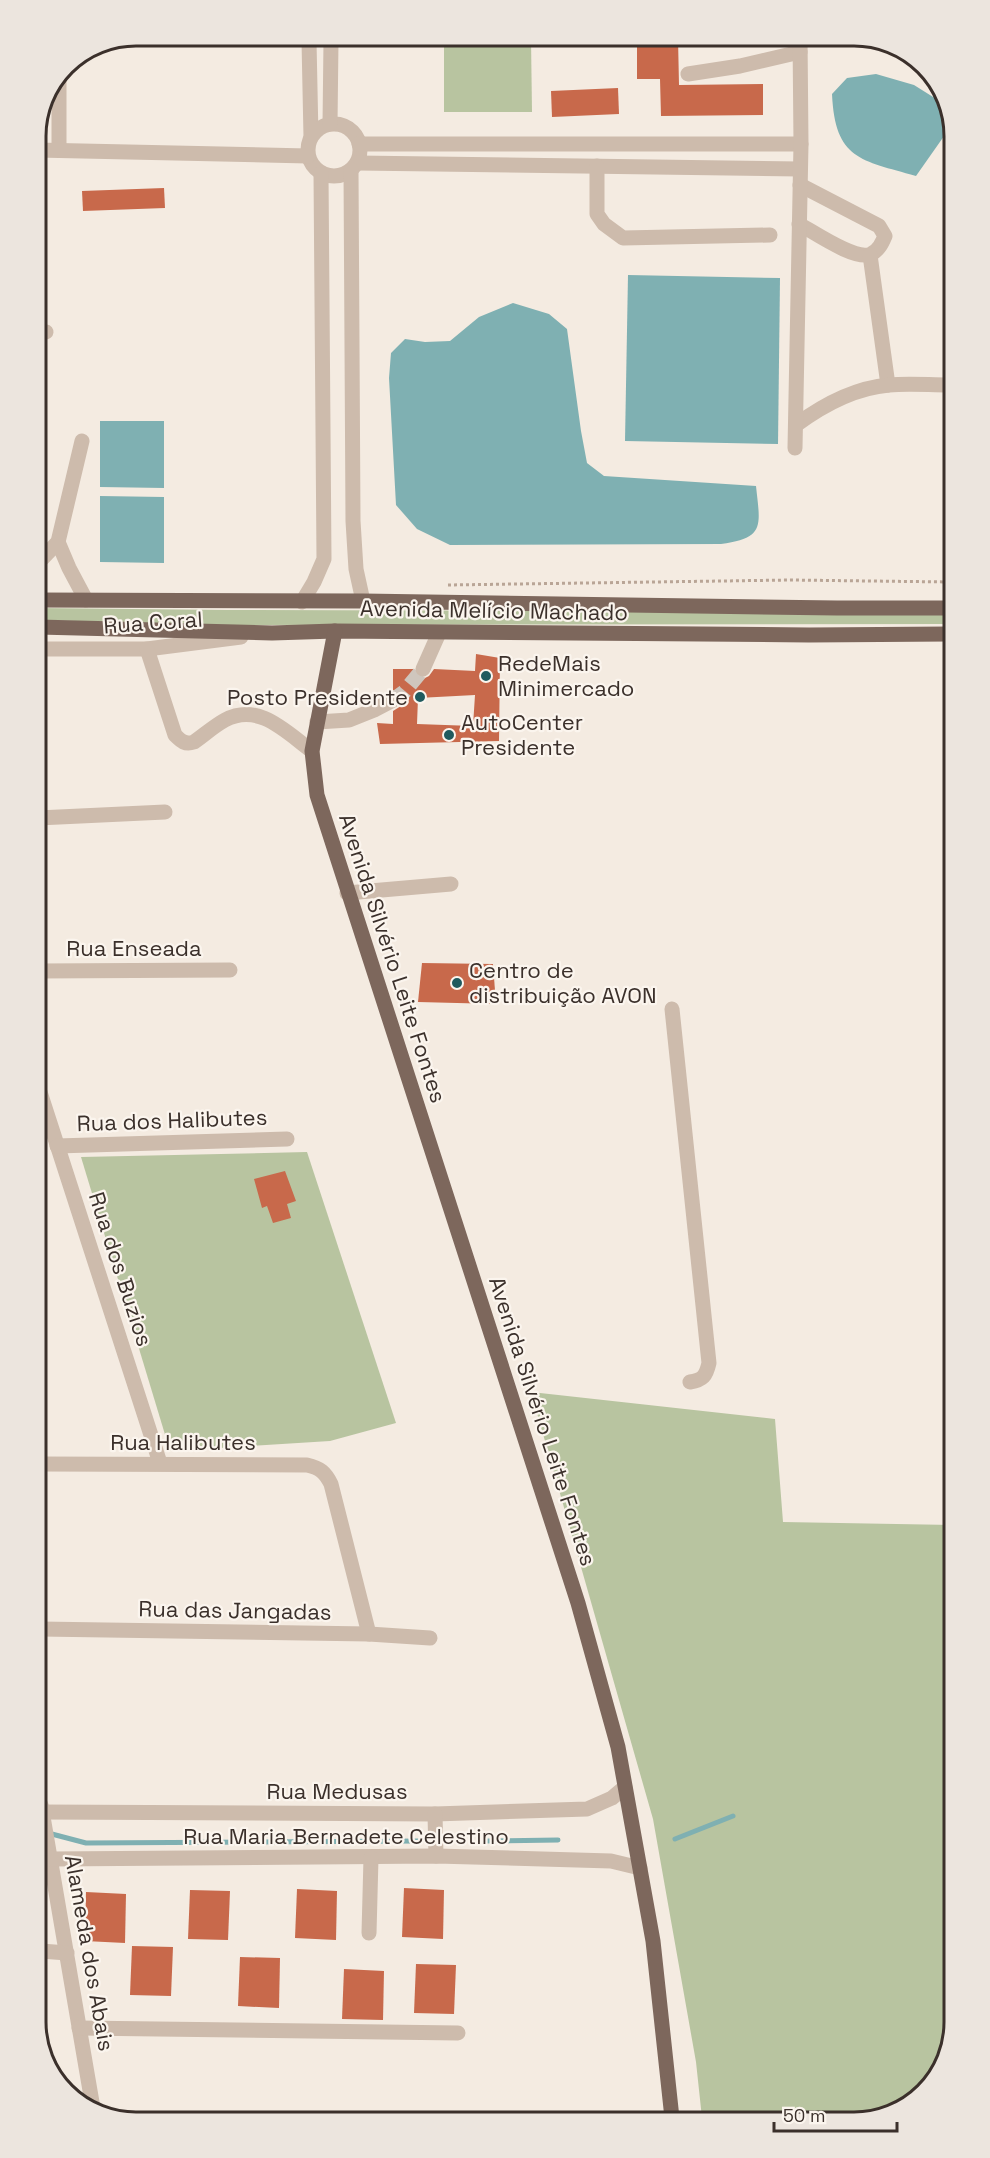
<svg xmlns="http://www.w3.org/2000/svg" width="990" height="2158" viewBox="0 0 990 2158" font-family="'Space Grotesk',sans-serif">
	<rect width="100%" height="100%" fill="#f4ebe1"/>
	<!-- green -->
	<g fill="#b8c4a0">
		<polygon points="531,39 532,112 444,112 444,40"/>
		<polygon points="37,608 227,610 950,612 950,624 227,625 38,620"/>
		<polygon points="307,1152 396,1423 330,1441 170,1451 81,1157"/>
		<polygon points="531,1392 775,1419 783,1522 953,1525 954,2022 937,2078 886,2117 702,2118 696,2062 653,1819"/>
	</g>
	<!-- water -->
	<g fill="#7fb0b2">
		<path d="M876,74L914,85L949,107V129L916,176C861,160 835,160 832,94L847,78Z"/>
		<polygon points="628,275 780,278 778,444 625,441"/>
		<path d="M513,303L549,314L567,329L581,431L587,463L604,476L756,486C760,525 766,538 721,544L450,545L417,529L396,505L389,378L391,353L405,339L425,342L450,341L479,317Z"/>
		<polygon points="100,421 164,421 164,488 100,487"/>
		<polygon points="100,496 164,497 164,563 100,562"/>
	</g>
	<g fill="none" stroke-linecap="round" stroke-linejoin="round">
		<!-- stream -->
		<g stroke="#7fb0b2" stroke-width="5">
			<polyline points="48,1833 86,1843 419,1841"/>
			<polyline points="675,1839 733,1816"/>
			<polyline points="487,1841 558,1840"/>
		</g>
	</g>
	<!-- building -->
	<g fill="#c8694b" fill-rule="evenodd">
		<polygon points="637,38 678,38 679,85 763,84 763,115 661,116 660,79 637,79"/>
		<polygon points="618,88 619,114 552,117 551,91"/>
		<polygon points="164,188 165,208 83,211 82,191"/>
		<path d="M476,654L500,658L499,741L380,744L377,723L393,724V711L401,706L403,701L401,695L393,690V669H413L416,675L423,679L429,676L434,669L475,671ZM475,695L473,726L417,724L418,698Z"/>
		<polygon points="422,963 493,964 496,1004 418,1002"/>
		<polygon points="285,1171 296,1201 287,1204 291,1218 273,1223 267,1206 262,1208 254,1179"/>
		<polygon points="404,1888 444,1890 443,1939 402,1937"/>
		<polygon points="297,1889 337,1891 336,1940 295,1938"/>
		<polygon points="190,1890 230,1891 228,1940 188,1939"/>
		<polygon points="86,1892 126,1894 125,1943 85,1941"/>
		<polygon points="132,1946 173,1947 171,1996 130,1995"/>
		<polygon points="240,1957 280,1958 279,2008 238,2006"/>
		<polygon points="416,1964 456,1965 454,2014 414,2013"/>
		<polygon points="344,1969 384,1971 383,2020 342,2019"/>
	</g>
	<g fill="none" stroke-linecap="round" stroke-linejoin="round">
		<!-- minor-tunnel -->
		<polyline stroke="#cfc6bd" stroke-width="15" stroke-dasharray="15 8" stroke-linecap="butt" points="393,700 404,692 423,669"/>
		<!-- path -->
		<polyline stroke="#b9a596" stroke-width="3" stroke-dasharray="3 3" stroke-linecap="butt" points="448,585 790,580 950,582"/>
		<!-- minor -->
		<g stroke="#cdbbac" stroke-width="15">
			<polyline points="309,41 311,137"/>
			<polyline points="688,74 740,66 800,52"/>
			<polyline points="59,81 59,149"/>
			<circle cx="334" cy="150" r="26"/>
			<polyline points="330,124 331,41"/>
			<polyline points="359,144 801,144"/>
			<polyline points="36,150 308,156"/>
			<polyline points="357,163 800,169"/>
			<polyline points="597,166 597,214 604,224 623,238 770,235"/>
			<polyline points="351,170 353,521 356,569 363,601"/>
			<path d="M799,224C814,232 855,261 871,254C879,250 882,243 885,236L879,226L800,185"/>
			<polyline points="870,255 888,385"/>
			<polyline points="37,331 46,332"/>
			<path d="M796,425C823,405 854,388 889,385C908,383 929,385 949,385"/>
			<polyline points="795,448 801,144 800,37"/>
			<polyline points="58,542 69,568 86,600"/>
			<polyline points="37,564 58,542 82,441"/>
			<polyline points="302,602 314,582 324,559 321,173"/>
			<polyline points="38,649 147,649 241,637"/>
			<path d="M147,649L175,735C181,741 185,745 194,742C204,735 214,726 225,720C259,702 286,732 312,751"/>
			<polyline points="423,669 439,633"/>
			<polyline points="317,722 349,720 374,710 393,700"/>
			<polyline points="38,818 165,812"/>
			<polyline points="347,893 451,884"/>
			<polyline points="38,971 230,970"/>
			<path d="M672,1009L709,1363C706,1376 703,1380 690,1382"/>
			<polyline points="39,1089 160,1463"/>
			<polyline points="57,1146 287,1139"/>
			<path d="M40,1464L307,1465C320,1468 325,1472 331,1484L369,1634"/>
			<polyline points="40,1629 369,1634 430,1638"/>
			<polyline points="41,1805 93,2108"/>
			<polyline points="41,1812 435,1814 587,1809 612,1798 625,1787"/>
			<polyline points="435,1814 436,1856"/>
			<polyline points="41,1854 51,1859 436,1856 611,1861 640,1868"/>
			<polyline points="369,1933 371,1858"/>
			<polyline points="41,1951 67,1953"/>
			<polyline points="79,2028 458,2033"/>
		</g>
		<!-- major -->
		<g stroke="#7d675c" stroke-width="15">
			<polyline points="37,600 363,601 837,608 950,608"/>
			<polyline points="38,627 272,633 335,631 809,635 950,634"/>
			<polyline points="335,631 312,751 317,795 578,1603 618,1747 653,1941 672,2118"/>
		</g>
	</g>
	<!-- markers -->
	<g fill="#1f5a5e" stroke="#fbf5ee" stroke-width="2">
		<circle cx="486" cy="676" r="6"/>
		<circle cx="420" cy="697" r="6"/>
		<circle cx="449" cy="735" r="6"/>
		<circle cx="457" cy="983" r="6"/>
	</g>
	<g text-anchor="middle" stroke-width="4.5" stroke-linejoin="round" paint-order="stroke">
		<!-- street labels -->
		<g font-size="22" fill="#3b302b" stroke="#fbf5ee">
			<text transform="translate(494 610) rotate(1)" y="8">Avenida Melício Machado</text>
			<text transform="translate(153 622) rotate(-4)" y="8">Rua Coral</text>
			<text x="134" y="956">Rua Enseada</text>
			<text transform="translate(393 958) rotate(72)" y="8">Avenida Silvério Leite Fontes</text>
			<text transform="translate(172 1120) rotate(-2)" y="8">Rua dos Halibutes</text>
			<text transform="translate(121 1269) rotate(72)" y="8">Rua dos Buzios</text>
			<text transform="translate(543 1421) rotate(72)" y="8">Avenida Silvério Leite Fontes</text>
			<text x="183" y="1450">Rua Halibutes</text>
			<text transform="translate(235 1610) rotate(1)" y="8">Rua das Jangadas</text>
			<text x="337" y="1799">Rua Medusas</text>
			<text x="346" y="1844">Rua Maria Bernadete Celestino</text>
			<text transform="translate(90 1953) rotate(80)" y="8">Alameda dos Abais</text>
		</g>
		<!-- poi labels -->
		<g font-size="22" fill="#3b302b" stroke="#fbf5ee" text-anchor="start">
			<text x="498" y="671">RedeMais<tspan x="498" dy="25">Minimercado</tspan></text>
			<text x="408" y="705" text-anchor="end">Posto Presidente</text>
			<text x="461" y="730">AutoCenter<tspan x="461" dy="25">Presidente</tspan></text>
			<text x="469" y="978">Centro de<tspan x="469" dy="25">distribuição AVON</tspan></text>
		</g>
	</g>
	<!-- crop -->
	<path d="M0 0H990V2158H0ZM136 46H854A90 90 0 0 1 944 136V2022A90 90 0 0 1 854 2112H136A90 90 0 0 1 46 2022V136A90 90 0 0 1 136 46Z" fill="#ece5de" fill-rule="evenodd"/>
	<path fill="none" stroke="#3b302b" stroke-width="3" d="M136 46H854A90 90 0 0 1 944 136V2022A90 90 0 0 1 854 2112H136A90 90 0 0 1 46 2022V136A90 90 0 0 1 136 46Z"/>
	<!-- scale -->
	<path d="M774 2122v9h123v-9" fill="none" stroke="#3b302b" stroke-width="3"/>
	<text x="783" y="2122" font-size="18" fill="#3b302b" stroke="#fbf5ee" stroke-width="4.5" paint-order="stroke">50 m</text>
</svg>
